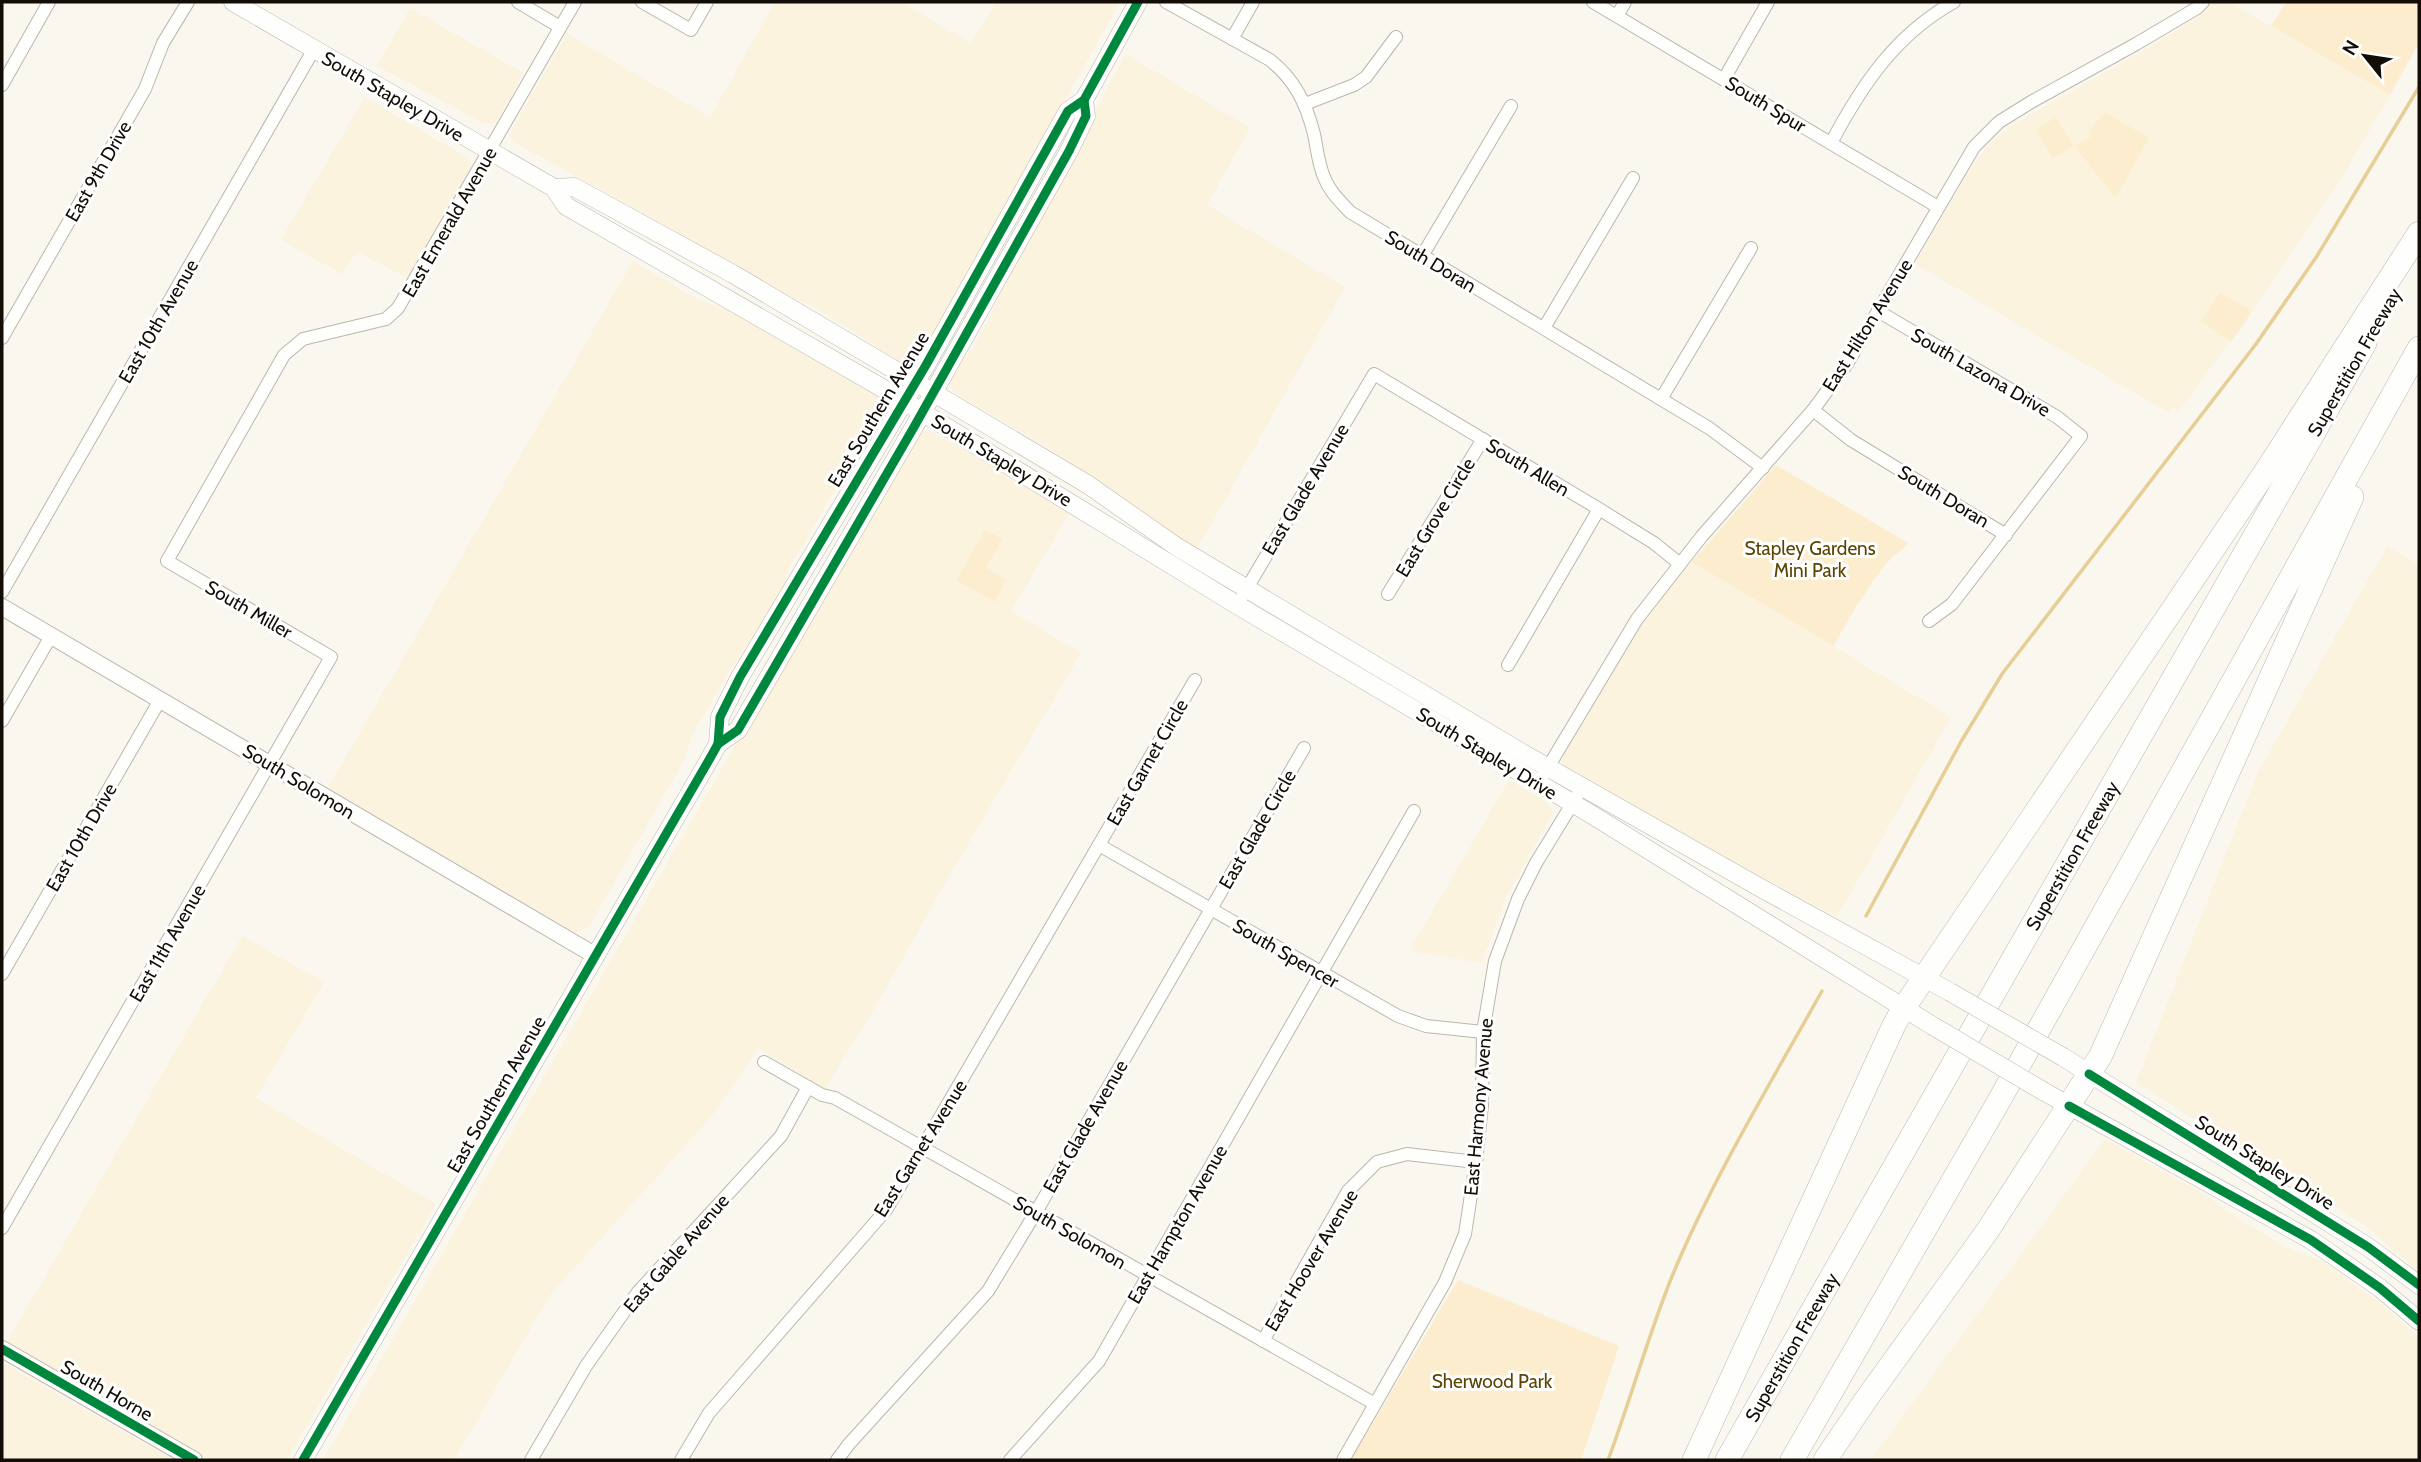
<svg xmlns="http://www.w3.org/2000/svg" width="2421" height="1462" viewBox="0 0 2421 1462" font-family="Cabin,sans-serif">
	<rect width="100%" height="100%" fill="#faf7ef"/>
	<!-- built -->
	<g fill="#fcf3df">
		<polygon points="775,2 901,2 971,43 996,2 1120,2 922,356 914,363 909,364 900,362 815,307 787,295 658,221 515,143 510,138 511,131 567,34 710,117"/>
		<polygon points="2213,2 2229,2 2390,95 2345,172 2255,307 2179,411 2172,407 2169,413 1915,264 1970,170 1989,144 2009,127 2153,45 2198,17"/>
		<polygon points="410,8 523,73 497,122 491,124 483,123 377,66"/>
		<polygon points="1126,54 1250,128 1207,205 1345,287 1196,551 1044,445 959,396 953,391 950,384 953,372 974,347 988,321 1005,280"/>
		<polygon points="365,97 461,154 471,163 471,169 407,278 357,251 342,274 281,240"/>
		<polygon points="633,261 699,300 728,310 879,398 883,403 884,414 860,456 830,498 791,565 781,593 759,632 730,670 694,732 684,760 590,925 579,932 574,932 328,788"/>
		<polygon points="927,429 1070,512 1011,611 1081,653 948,878 876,1006 825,1089 758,1048 712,1116 550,1295 454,1460 323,1460 913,437"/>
		<polygon points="2387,546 2419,566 2419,1273 2370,1229 2324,1200 2293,1190 2222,1136 2136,1083 2258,772"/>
		<polygon points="1692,562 1951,717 1837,917 1666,826 1567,769 1563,765 1562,755 1645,616"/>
		<polygon points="1509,780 1544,800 1551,807 1553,813 1505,899 1482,963 1409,951"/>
		<polygon points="242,936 324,982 256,1098 436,1204 287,1460 210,1460 7,1342"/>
		<polygon points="2105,1139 2204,1194 2239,1219 2290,1249 2321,1260 2381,1304 2419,1337 2419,1460 1871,1460"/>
		<polygon points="2,1362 167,1456 174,1460 2,1460"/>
	</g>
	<!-- green -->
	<g fill="#fbedce">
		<polygon points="2286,2 2419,2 2419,43 2390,95 2271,26"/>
		<polygon points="2105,112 2149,138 2115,198 2075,146 2091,137 2092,135 2089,131"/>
		<polygon points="2056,117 2073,146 2053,158 2036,130"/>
		<polygon points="2220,293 2248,308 2251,313 2231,342 2201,321"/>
		<path d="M1776,465L1908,543C1903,551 1894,554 1888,562C1867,587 1850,617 1833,646L1692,562Z"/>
		<polygon points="985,530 1002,539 986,568 1006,580 995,602 956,580"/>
		<polygon points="1458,1280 1619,1346 1581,1460 1351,1460"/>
	</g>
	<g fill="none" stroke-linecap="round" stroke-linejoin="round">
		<!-- stream -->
		<g stroke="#e6ce95" stroke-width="3.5">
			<polyline points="1866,916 1962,740 2002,674 2256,344 2317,256 2419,87"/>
			<path d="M1608,1460C1631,1399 1648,1335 1673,1274C1714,1176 1770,1084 1822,991"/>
		</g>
		<defs>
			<g id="minor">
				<polyline points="518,2 560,27"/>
				<polyline points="642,2 691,30 707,2"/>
				<path d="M1166,2L1270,60C1295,80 1306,103 1314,134C1317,148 1318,163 1324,177C1329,191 1340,201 1350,212L1709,428L1763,468"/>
				<polyline points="1593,2 1938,207"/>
				<polyline points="1617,16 1625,2"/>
				<polyline points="1232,39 1253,2"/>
				<polyline points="1724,79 1768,2"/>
				<polyline points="2,85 49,2"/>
				<polyline points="1305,104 1354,85 1366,77 1396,37"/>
				<path d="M1831,143C1862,85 1895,35 1954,2"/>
				<polyline points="1422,256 1511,106"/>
				<polyline points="1878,311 2057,417 2081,436 1952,604 1929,621"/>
				<polyline points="1544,328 1633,178"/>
				<polyline points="2,338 145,89 163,43 188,2"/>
				<polyline points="1661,399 1751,248"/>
				<polyline points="1813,410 1851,440 2006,535"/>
				<polyline points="2,592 314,49"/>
				<polyline points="1388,594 1483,439"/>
				<polyline points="1237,605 1374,374 1599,509 1654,543 1680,564"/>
				<polyline points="1508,665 1599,509"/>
				<polyline points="2,721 51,636"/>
				<polyline points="1544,774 1637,619 1702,536 1813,410 1847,364 1974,147 1999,122 2031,102 2136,44 2197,8 2203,2"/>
				<polyline points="1099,845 1398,1016 1426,1026 1483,1032"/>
				<polyline points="2,974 160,700"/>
				<polyline points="764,1062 822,1095 835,1098 1375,1404"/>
				<polyline points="2,1228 331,657 167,561 284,355 303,339 386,319 398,308 575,2"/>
				<polyline points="1263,1341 1348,1191 1377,1162 1407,1154 1476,1162"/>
				<polyline points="531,1460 586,1366 638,1292 781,1136 808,1087"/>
				<polyline points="681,1460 709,1413 886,1210 1195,680"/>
				<polyline points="837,1460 849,1444 988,1291 1036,1212 1304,748"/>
				<polyline points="1010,1460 1099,1361 1414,811"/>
				<polyline points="1343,1460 1445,1282 1465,1234 1476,1162 1482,1105 1483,1032 1495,961 1518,899 1536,863 1577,796"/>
			</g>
			<g id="tertiary">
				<polyline points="2,607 596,956"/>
				<polyline points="2,1349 194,1460"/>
			</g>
			<g id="secondary">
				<polyline points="233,2 554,188 566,206 889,392 1237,605 1589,813 1933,1026"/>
				<polyline points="554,188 574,187 733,274 1087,484 1177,547 1524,754 1759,887 1950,992"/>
				<polyline points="718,744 738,730 914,427 1069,151 1086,116 1084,100"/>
				<polyline points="2063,1057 2368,1247 2419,1285"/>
				<polyline points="2043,1091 2311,1240 2380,1288 2419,1321"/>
				<polyline points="303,1460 709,760 718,744 720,717 740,677 926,365 1068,111 1084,100 1138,2"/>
			</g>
			<g id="motorway">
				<polyline points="1694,1460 1894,1025 1903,1009 2264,474 2419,233"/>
				<path id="s1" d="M1727,1460L2365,343"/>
				<polyline points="1792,1460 2000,1099 2419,348"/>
				<polyline points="1825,1460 1865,1401 1988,1230 2100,1057 2352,497"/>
			</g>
		</defs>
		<!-- minor casing -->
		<use href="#minor" stroke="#bab7af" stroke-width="14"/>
		<!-- tertiary casing -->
		<use href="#tertiary" stroke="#bab7af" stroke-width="18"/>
		<!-- secondary casing -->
		<use href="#secondary" stroke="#bab7af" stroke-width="19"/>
		<!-- motorway casing -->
		<use href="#motorway" stroke="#bab7af" stroke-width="24"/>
		<!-- minor -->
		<use href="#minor" stroke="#fefefd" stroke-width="12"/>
		<!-- tertiary -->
		<use href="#tertiary" stroke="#fefefd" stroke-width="16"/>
		<!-- secondary -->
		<use href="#secondary" stroke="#fefefd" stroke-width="18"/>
		<!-- motorway -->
		<use href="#motorway" stroke="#fefefd" stroke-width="23"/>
		<defs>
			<g id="secondary-bridge">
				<polyline points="1950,992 2063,1057"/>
				<polyline points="1933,1026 2043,1091"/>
			</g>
		</defs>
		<!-- secondary-bridge casing -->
		<use href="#secondary-bridge" stroke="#bab7af" stroke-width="19" stroke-linecap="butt"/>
		<!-- secondary-bridge -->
		<use href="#secondary-bridge" stroke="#fefefd" stroke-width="18"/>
		<defs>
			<g id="cycleway">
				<polyline points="718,744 738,730 914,427 1069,151 1086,116 1084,100"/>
				<polyline points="2089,1074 2368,1247 2419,1285"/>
				<polyline points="2069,1106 2311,1240 2380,1288 2419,1321"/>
				<polyline points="2,1349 194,1460"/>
				<polyline points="303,1460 709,760 718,744 720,717 740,677 926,365 1068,111 1084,100 1138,2"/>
			</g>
		</defs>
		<!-- cycleway casing -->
		<use href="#cycleway" stroke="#fff" stroke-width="13"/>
		<!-- cycleway -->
		<use href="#cycleway" stroke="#00873e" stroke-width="9"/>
	</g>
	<g text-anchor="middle" stroke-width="6" stroke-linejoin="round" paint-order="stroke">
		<!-- street labels -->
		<g font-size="19" fill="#120e07" stroke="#fff">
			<text transform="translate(393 96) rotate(30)" y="7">South Stapley Drive</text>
			<text transform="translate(1766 104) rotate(31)" y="7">South Spur</text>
			<text transform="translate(98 171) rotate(-60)" y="7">East 9th Drive</text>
			<text transform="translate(449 222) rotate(-60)" y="7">East Emerald Avenue</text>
			<text transform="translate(1431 261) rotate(31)" y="7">South Doran</text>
			<text transform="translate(158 321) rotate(-60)" y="7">East 10th Avenue</text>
			<text transform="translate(1867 325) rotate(-58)" y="7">East Hilton Avenue</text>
			<text transform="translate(2354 362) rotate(-60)" y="7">Superstition Freeway</text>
			<text transform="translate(1981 372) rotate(30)" y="7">South Lazona Drive</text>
			<text transform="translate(878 409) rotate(-59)" y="7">East Southern Avenue</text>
			<text transform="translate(1002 460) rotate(31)" y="7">South Stapley Drive</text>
			<text transform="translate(1528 467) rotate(31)" y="7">South Allen</text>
			<text transform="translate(1305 489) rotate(-59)" y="7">East Glade Avenue</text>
			<text transform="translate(1944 496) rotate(31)" y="7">South Doran</text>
			<text transform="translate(1435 517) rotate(-59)" y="7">East Grove Circle</text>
			<text transform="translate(249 609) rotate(30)" y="7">South Miller</text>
			<text transform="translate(1487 753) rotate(31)" y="7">South Stapley Drive</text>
			<text transform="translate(1147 762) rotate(-60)" y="7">East Garnet Circle</text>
			<text transform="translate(299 781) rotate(31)" y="7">South Solomon</text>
			<text transform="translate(1257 829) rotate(-60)" y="7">East Glade Circle</text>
			<text transform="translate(81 837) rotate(-60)" y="7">East 10th Drive</text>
			<text dy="7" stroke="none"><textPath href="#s1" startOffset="696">Superstition Freeway</textPath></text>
			<text transform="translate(167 943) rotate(-60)" y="7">East 11th Avenue</text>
			<text transform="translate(1286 953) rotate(30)" y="7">South Spencer</text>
			<text transform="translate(496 1094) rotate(-60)" y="7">East Southern Avenue</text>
			<text transform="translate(1478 1107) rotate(-85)" y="7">East Harmony Avenue</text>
			<text transform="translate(1085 1126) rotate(-60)" y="7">East Glade Avenue</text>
			<text transform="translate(920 1148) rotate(-58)" y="7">East Garnet Avenue</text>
			<text transform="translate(2265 1162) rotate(32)" y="7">South Stapley Drive</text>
			<text transform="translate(1177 1224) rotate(-60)" y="7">East Hampton Avenue</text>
			<text transform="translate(1070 1232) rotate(30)" y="7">South Solomon</text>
			<text transform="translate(676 1253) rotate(-49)" y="7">East Gable Avenue</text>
			<text transform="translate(1311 1260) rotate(-59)" y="7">East Hoover Avenue</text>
			<text dy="7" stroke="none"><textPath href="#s1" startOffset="130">Superstition Freeway</textPath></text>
			<text transform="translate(107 1390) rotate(30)" y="7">South Horne</text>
		</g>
		<!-- park labels -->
		<g font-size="19" fill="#5b4503" stroke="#fff">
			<text x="1810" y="555">Stapley Gardens<tspan x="1810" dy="22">Mini Park</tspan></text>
			<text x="1492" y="1388">Sherwood Park</text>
		</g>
	</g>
	<!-- border -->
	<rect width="2421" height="1462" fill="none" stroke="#120e07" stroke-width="7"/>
	<!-- north arrow -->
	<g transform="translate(2365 56) rotate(300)" stroke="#ffffff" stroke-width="5" paint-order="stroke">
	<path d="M0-5L12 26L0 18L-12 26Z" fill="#120e07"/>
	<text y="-10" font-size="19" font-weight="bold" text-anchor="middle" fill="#120e07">N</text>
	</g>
</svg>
